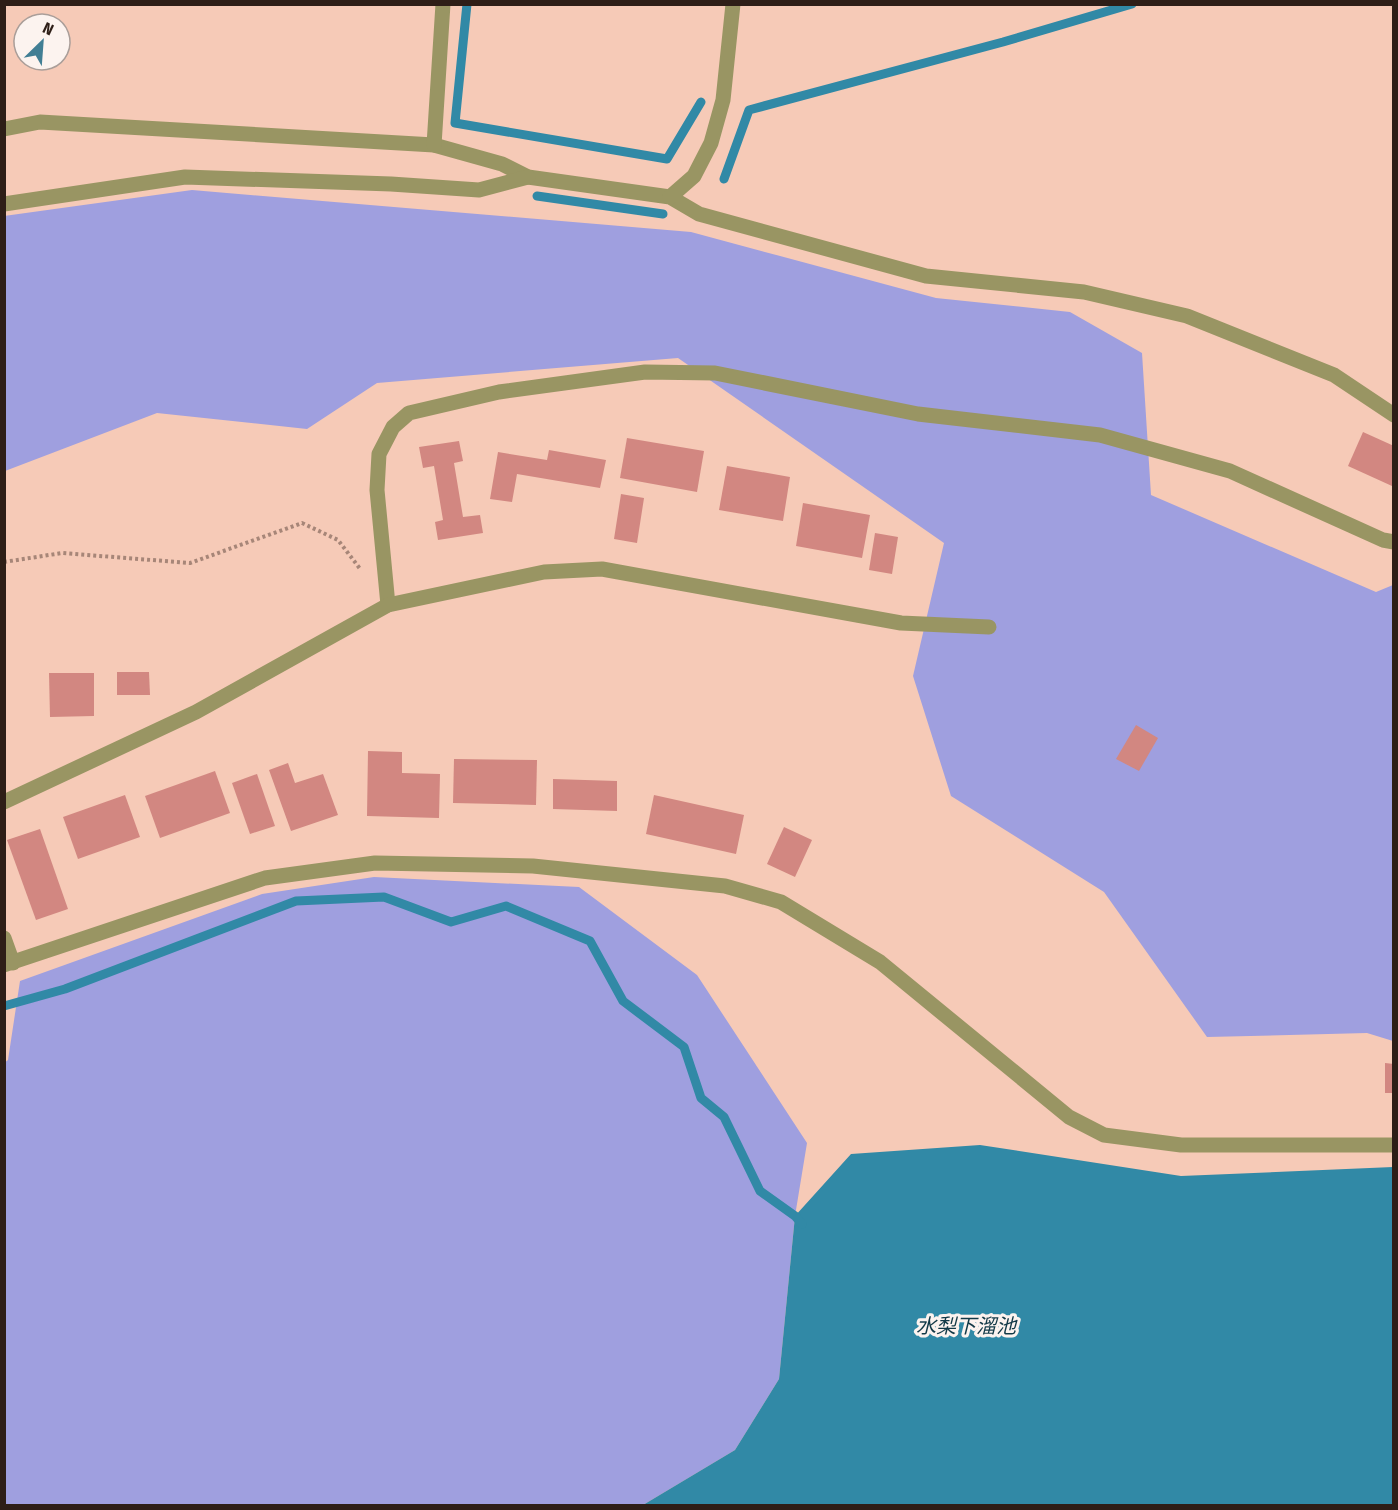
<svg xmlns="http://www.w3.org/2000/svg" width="1398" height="1510" viewBox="0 0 1398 1510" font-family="'Fira Sans Condensed','Noto Sans JP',sans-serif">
	<rect width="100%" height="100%" fill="#f6cab7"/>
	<!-- forest -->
	<g fill="#9f9fdf">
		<polygon points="192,190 691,232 936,298 1070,312 1142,353 1151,495 1376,592 1393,585 1393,1041 1367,1033 1207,1037 1104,892 951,796 913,676 944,543 678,358 377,383 307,429 157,413 5,471 4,216"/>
		<polygon points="374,877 579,887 697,975 807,1143 795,1216 779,1379 735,1450 643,1505 5,1506 4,1063 8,1060 20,981 262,894"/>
	</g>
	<!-- water -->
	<polygon fill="#3189a6" points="980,1145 1181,1176 1393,1167 1393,1505 643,1505 735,1450 779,1379 795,1216 851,1154"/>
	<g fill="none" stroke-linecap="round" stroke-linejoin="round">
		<!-- stream -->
		<g stroke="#3189a6" stroke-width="9">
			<polyline points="467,4 455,123 667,159 701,102"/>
			<polyline points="724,179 749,110 1003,42 1132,4"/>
			<polyline points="537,196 663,214"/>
			<polyline points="4,1006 65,989 296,901 384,897 451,922 506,906 590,941 623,1001 684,1047 701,1098 724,1117 760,1191 795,1216 802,1224"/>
		</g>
	</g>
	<!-- building -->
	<g fill="#d28781">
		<polygon points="1363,432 1394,446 1394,482 1392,486 1348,466"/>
		<polygon points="627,438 704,451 697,492 620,478"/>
		<polygon points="459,441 463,461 454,463 463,517 480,515 483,533 438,540 435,522 443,520 434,466 423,468 419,447"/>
		<polygon points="549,450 606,460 600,488 517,474 512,502 490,499 498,452 547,460"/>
		<polygon points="727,466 790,477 783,521 719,510"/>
		<polygon points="621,494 644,498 637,543 614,539"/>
		<polygon points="803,503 870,515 862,558 796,546"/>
		<polygon points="875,533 898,537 892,574 869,570"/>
		<polygon points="117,672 149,672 150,695 117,695"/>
		<polygon points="49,673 94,673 94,716 50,717"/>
		<polygon points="1136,725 1158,738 1139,771 1116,759"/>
		<polygon points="368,751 402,752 402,773 440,774 439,818 367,816"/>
		<polygon points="454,759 537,760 536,805 453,803"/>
		<polygon points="288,763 295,783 323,774 338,815 291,831 269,770"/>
		<polygon points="215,771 230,813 160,838 145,796"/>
		<polygon points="257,774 275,826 250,834 232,783"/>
		<polygon points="553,779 617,781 617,811 553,809"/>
		<polygon points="125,795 140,837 78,859 63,817"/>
		<polygon points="654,795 744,815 736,854 646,834"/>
		<polygon points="784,827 812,840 795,877 767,864"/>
		<polygon points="40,829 68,909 36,920 7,840"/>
		<polygon points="1385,1063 1394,1064 1394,1093 1385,1093"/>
	</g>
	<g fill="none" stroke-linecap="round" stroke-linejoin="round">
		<!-- path -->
		<polyline stroke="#a78678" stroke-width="4" stroke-dasharray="3 3" stroke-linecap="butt" points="4,562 62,553 190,563 302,523 338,540 361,570"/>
		<!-- street -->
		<g stroke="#999563" stroke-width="15">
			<polyline points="4,129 40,122 434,145 502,164 528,177 670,197 699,214 926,276 1084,292 1187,316 1334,375 1394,415"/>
			<polyline points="434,145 443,4"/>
			<polyline points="670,197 694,176 711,143 723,100 733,4"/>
			<polyline points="4,204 185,177 391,184 479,190 528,177"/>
			<polyline points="388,605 377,490 379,454 393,427 409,413 499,392 645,372 715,373 918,414 1100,435 1230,471 1383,540 1394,542"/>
			<polyline points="4,802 196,712 388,605 544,572 602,569 901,623 989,627"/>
			<polyline points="4,938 13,963"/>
			<polyline points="4,965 265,878 375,863 533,866 725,886 781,902 880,962 1069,1117 1104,1135 1181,1145 1394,1145"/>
		</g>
	</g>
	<g text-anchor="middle" stroke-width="6" stroke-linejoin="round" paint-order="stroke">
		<!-- water labels -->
		<g font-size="20" font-style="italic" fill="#123947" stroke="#fcf3ef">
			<text x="966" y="1333">水梨下溜池</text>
		</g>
	</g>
	<!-- border -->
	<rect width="1398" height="1510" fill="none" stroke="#2e1e17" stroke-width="12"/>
	<!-- north arrow -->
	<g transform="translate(42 42) rotate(25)"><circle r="28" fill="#fcf3ef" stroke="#aa9e99" stroke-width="1.5"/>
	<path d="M0-4.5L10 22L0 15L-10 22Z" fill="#417e94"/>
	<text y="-9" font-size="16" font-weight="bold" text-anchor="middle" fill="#2e1e17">N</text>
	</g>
</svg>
